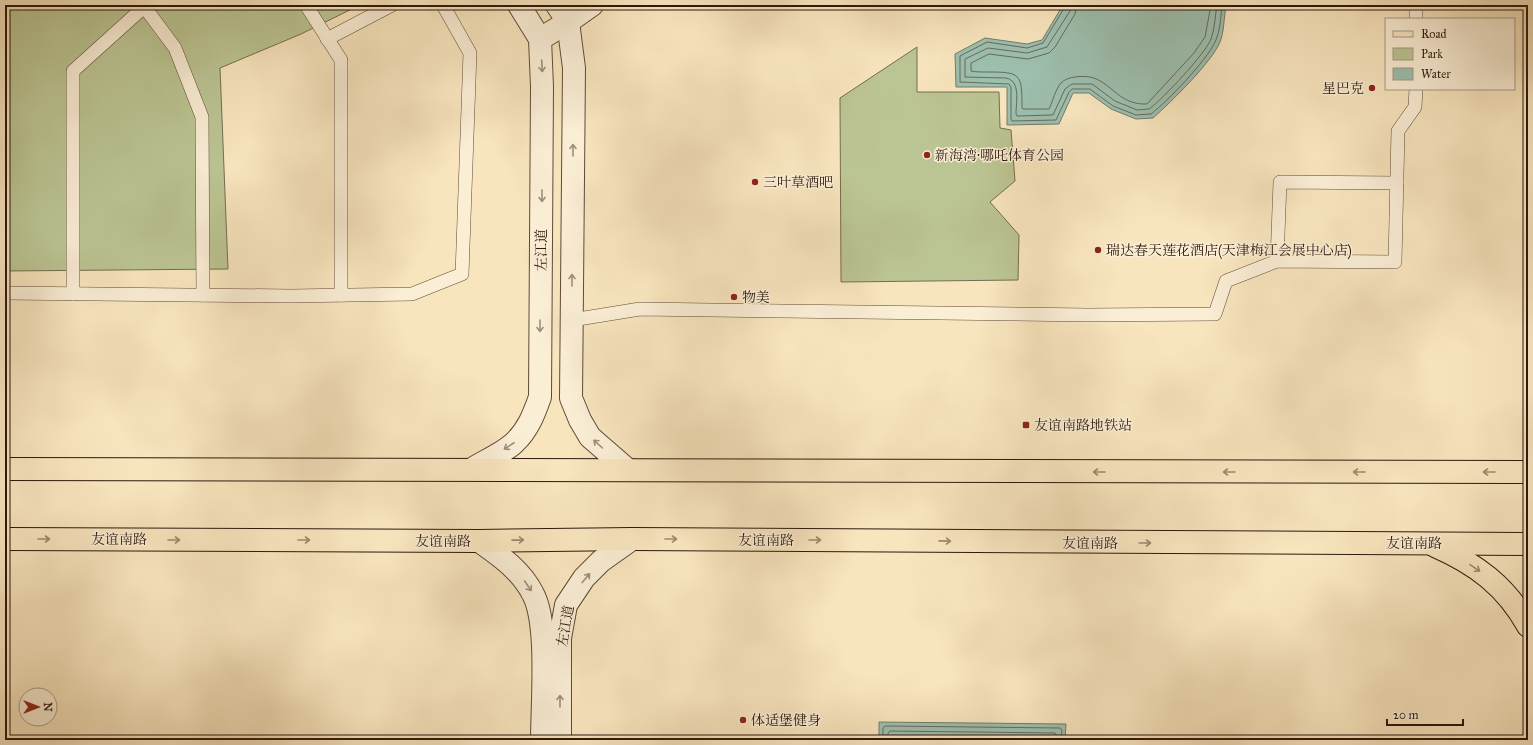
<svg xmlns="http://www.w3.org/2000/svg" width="1533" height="745" viewBox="0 0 1533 745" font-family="'IM FELL Great Primer','Noto Serif SC',serif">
	<rect width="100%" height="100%" fill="#f8e5be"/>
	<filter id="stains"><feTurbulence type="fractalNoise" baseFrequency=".005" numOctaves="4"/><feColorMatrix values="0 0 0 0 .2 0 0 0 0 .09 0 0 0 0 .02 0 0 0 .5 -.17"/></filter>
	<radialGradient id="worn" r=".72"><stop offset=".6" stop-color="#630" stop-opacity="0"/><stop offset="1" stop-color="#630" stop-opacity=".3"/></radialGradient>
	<!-- green -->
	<g fill="#bbc593" stroke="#746e50">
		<polygon points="5,5 360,5 301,34 220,68 228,269 5,271"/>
		<polygon points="917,47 917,92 999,92 1000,128 1011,130 1015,181 990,202 1019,235 1018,280 841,282 840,98"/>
	</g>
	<!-- water -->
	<g fill="#9dbfae" stroke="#707c6d">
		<path d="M1063,5H1225L1226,6C1224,17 1224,32 1220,42C1212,62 1170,103 1153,118L1136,119L1111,109L1089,93H1073L1059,124L1007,125V87H956L955,54L985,38L1027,44L1042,40Z"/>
		<polygon points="879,722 1066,724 1065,740 879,740"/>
	</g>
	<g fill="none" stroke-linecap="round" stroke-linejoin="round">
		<!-- shore -->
		<g stroke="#656b5d" stroke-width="1">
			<path d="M1066,5L1043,43L1027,48L987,42L960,56V82L1009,84L1011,87V119L1012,121L1056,120L1069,92L1072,89H1090L1113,106L1136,115L1151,114C1168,101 1206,61 1215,42C1220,32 1221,16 1222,5"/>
			<path d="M1071,5L1070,11L1047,47L1027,53L988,48L965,59V77L1006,78C1021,81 1016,102 1016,114L1017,116L1053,115L1065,89L1072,84H1092L1115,101L1137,110L1149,109C1163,99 1205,54 1211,39C1215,29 1215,15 1217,5"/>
			<path d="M1077,5L1075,14L1055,47L1049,53L1028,59L989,54L971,63V71C975,72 981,72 986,72C1021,72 1022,73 1022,108L1023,109H1049C1053,101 1055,90 1061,83C1067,76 1085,75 1094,78C1113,85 1120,105 1147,104L1194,53L1205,37L1211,5"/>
			<polyline points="883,740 883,728 885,726 1060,728 1062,730 1061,740"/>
			<polyline points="888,740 888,733 890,731 1055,733 1056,734 1056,740"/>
			<polyline points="894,740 896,737 1050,740"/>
		</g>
		<defs>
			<g id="service">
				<polyline points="143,5 175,48 202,117 203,295"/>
				<polyline points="306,5 341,60 341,295"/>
				<polyline points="1416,19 1416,5"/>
				<polyline points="327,39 392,5"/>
				<polyline points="1277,261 1280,182 1397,183"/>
				<polyline points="5,293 291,296 412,294 462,274 470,53 443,5"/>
				<polyline points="73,294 73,71 144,7"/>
				<polyline points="572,320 640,309 1088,315 1215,314 1226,281 1277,261 1395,262 1398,131 1415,107 1416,89"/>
			</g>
			<g id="tertiary">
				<polyline points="557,5 568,22 574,68 571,398 580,420 590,437 628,470"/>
				<polyline points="540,39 568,22 592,5"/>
				<path d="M472,469C483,462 505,452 514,443C528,430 534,414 540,397L542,87L540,39L519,5"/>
				<path d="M479,541C500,556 521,570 533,594C549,623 542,704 542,740"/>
				<polyline points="560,740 560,638 566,605 584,578 601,561 632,539"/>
			</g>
			<g id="primary">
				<polyline points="5,469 1528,472"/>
				<polyline points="5,539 479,541 632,539 1528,544"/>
				<path d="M1435,546C1476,564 1506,586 1528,626"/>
			</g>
		</defs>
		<!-- service casing -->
		<use href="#service" stroke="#604a38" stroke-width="14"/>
		<!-- tertiary casing -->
		<use href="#tertiary" stroke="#604a38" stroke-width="24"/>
		<!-- primary casing -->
		<use href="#primary" stroke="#2d170c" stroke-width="24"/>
		<!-- service -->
		<use href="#service" stroke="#faeed5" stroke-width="13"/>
		<!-- tertiary -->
		<use href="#tertiary" stroke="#faeed5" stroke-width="22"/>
		<!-- primary -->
		<use href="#primary" stroke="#f8e5be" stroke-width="22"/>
	</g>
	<!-- one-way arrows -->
	<defs><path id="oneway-shaft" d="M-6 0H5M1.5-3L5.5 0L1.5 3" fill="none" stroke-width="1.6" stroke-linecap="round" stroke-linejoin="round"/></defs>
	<g stroke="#9e8d7b">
		<use href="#oneway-shaft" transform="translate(542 66) rotate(87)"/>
		<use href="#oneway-shaft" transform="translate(573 150) rotate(-90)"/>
		<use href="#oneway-shaft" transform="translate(542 196) rotate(90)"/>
		<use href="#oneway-shaft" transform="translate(572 280) rotate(-90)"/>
		<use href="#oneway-shaft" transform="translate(540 326) rotate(90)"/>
		<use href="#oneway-shaft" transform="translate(598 444) rotate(-138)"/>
		<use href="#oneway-shaft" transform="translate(509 446) rotate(147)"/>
		<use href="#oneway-shaft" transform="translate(586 578) rotate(-50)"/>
		<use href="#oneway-shaft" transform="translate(528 586) rotate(56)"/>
		<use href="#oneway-shaft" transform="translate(560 701) rotate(-90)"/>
	</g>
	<g stroke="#9d886e">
		<use href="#oneway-shaft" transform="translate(1099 472) rotate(-180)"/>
		<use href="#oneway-shaft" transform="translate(1229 472) rotate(-180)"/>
		<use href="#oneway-shaft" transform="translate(1359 472) rotate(-180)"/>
		<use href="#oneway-shaft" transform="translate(1489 472) rotate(180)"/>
		<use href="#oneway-shaft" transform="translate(44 539)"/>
		<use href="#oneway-shaft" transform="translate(671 539)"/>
		<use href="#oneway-shaft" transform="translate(174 540)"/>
		<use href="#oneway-shaft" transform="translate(304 540)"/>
		<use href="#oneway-shaft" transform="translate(518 540) rotate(-1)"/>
		<use href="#oneway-shaft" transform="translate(815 540)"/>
		<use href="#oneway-shaft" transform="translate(945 541) rotate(1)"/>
		<use href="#oneway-shaft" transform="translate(1145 543)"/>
		<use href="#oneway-shaft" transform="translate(1475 568) rotate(34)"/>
	</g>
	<!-- markers -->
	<g fill="#8f2418" stroke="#faeed5" stroke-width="1.5">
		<circle cx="1372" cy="88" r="4"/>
		<circle cx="927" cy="155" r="4"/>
		<circle cx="755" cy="182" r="4"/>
		<circle cx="1098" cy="250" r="4"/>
		<circle cx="734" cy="297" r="4"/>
		<rect x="1022" y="421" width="8" height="8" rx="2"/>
		<circle cx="743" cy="720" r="4"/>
	</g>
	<g text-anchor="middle" stroke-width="3" stroke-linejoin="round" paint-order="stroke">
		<!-- poi labels -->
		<g font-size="14" fill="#2d170c" stroke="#faeed5" text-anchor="start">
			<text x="1364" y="93" text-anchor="end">星巴克</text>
			<text x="935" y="160">新海湾·哪吒体育公园</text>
			<text x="763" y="187">三叶草酒吧</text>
			<text x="1106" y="255">瑞达春天莲花酒店(天津梅江会展中心店)</text>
			<text x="742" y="302">物美</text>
			<text x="1034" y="430">友谊南路地铁站</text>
			<text x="751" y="725">体适堡健身</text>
		</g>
		<!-- street labels -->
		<g font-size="14" fill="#2d170c" stroke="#faeed5">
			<text transform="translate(541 250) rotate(-90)" y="5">左江道</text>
			<text x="119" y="544">友谊南路</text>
			<text x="766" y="545">友谊南路</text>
			<text x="443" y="546">友谊南路</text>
			<text x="1090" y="548">友谊南路</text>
			<text x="1414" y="548">友谊南路</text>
			<text transform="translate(565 626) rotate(-80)" y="5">左江道</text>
		</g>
	</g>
	<!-- margin -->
	<rect width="1533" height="745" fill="none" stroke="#f8e5be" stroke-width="20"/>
	<rect x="6" y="6" width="1521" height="733" fill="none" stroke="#2d170c" stroke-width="2"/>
	<rect x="10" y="10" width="1513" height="725" fill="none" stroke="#2d170c"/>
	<!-- legend -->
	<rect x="1385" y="18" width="130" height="72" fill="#faeed5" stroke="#a89885"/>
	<rect x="1393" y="31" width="20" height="6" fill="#f8e5be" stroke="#a89885"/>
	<text x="1421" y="38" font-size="12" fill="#2d170c">Road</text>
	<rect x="1393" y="48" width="20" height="12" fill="#bbc593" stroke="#a89885"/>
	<text x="1421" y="58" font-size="12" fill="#2d170c">Park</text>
	<rect x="1393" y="68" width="20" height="12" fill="#9dbfae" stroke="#a89885"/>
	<text x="1421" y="78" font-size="12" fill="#2d170c">Water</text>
	<!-- north arrow -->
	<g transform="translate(38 707) rotate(90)"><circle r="19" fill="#faeed5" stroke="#a89885"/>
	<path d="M0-3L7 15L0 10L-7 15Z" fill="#8f2418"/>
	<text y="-6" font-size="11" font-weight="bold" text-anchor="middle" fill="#2d170c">N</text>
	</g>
	<!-- scale -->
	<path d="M1387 719v6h76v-6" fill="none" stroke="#2d170c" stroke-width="2"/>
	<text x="1393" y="719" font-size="12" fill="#2d170c" stroke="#faeed5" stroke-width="3" paint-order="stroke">20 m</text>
	<rect width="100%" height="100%" filter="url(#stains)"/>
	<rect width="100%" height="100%" fill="url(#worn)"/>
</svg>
